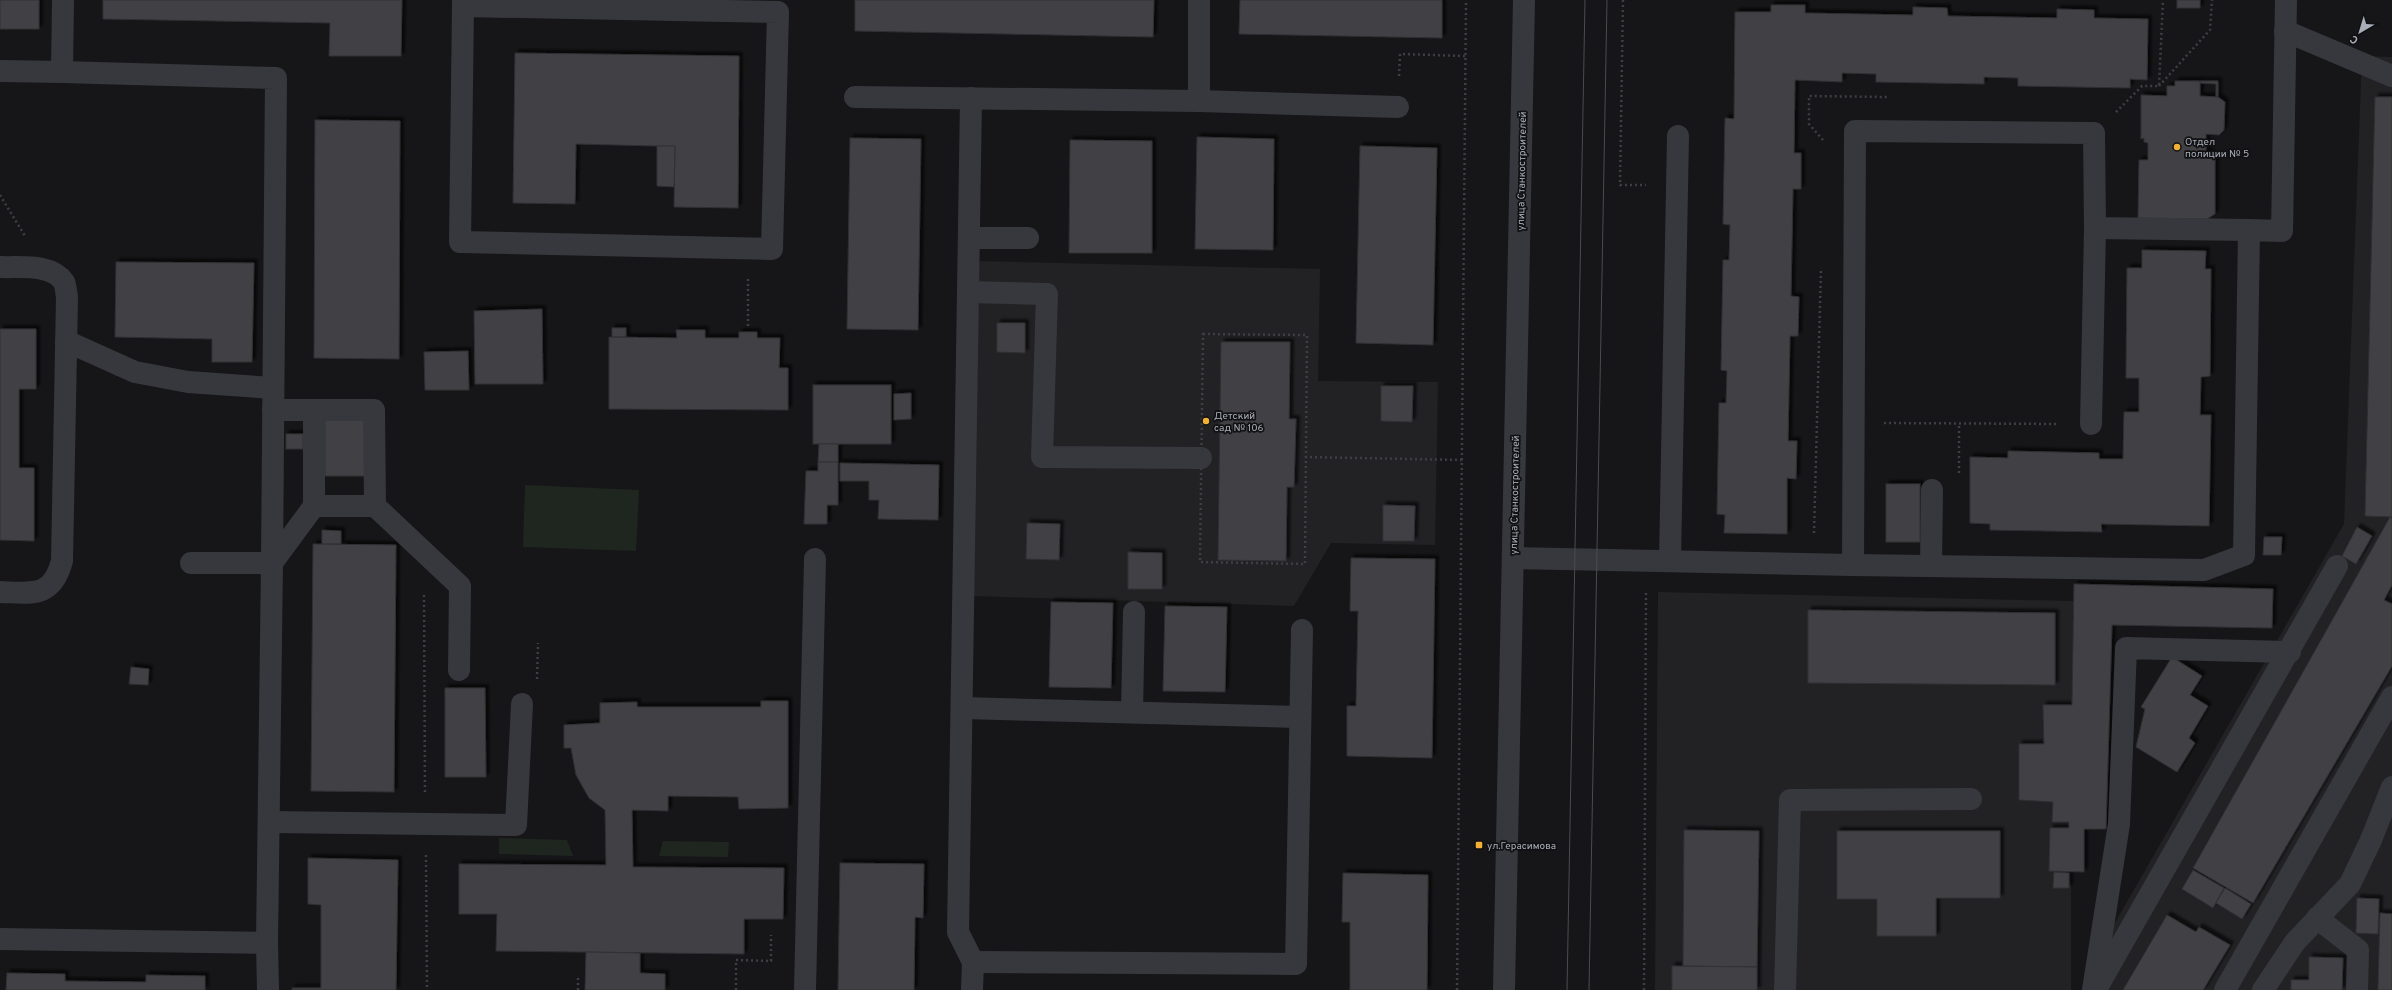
<svg xmlns="http://www.w3.org/2000/svg" width="2392" height="990" viewBox="0 0 2392 990" font-family="Overpass,sans-serif">
	<defs>
		<filter id="shadow"><feDropShadow dx="3.5" dy="-3.5" stdDeviation="1" flood-color="#0009"/></filter>
	</defs>
	<rect width="100%" height="100%" fill="#161618"/>
	<!-- built -->
	<g fill="#222225">
		<polygon points="2362,56 2392,57 2392,990 2083,990 2085,975 2344,524"/>
		<polygon points="977,261 1320,269 1318,381 1438,382 1435,545 1331,543 1294,606 973,596"/>
		<polygon points="1658,592 2074,601 2072,705 2043,705 2044,744 2019,744 2019,800 2053,802 2052,822 2069,822 2069,828 2050,828 2049,871 2071,871 2071,990 1655,990"/>
	</g>
	<!-- green -->
	<g fill="#1e261f">
		<polygon points="525,485 639,490 636,551 523,547"/>
		<polygon points="499,838 567,840 573,856 499,854"/>
		<polygon points="663,841 729,842 728,857 659,856"/>
	</g>
	<!-- building -->
	<g fill="#404145" stroke="#303034" filter="url(#shadow)">
		<rect x="0" y="0" width="39" height="29"/>
		<polygon points="103,0 402,0 401,56 329,56 330,23 103,19"/>
		<polygon points="855,0 1154,0 1153,37 855,31"/>
		<polygon points="1240,0 1442,0 1442,38 1239,34"/>
		<rect x="2177" y="0" width="23" height="8"/>
		<polygon points="1771,5 1805,5 1805,13 1913,15 1913,7 1947,8 1948,16 2057,18 2057,9 2094,10 2094,18 2148,19 2147,80 2130,79 2130,88 2018,86 2018,78 1984,77 1984,84 1876,82 1876,74 1842,73 1842,82 1795,80 1794,153 1801,153 1801,189 1793,189 1791,296 1799,297 1798,336 1790,336 1788,441 1797,441 1796,479 1787,478 1787,534 1724,533 1725,515 1717,514 1719,403 1726,403 1727,371 1721,370 1723,260 1729,260 1730,225 1723,224 1725,118 1734,119 1735,12 1771,12"/>
		<polygon points="515,53 739,56 738,208 674,207 675,146 657,146 576,144 575,204 513,203"/>
		<polygon points="2175,81 2200,81 2200,96 2218,97 2225,102 2224,130 2219,135 2206,134 2206,151 2215,156 2215,214 2207,219 2138,218 2139,160 2148,160 2148,143 2144,142 2144,138 2141,139 2141,95 2167,96 2167,86 2175,86"/>
		<polygon points="2200,81 2218,81 2218,97 2216,96 2216,84 2200,83"/>
		<polygon points="2375,97 2392,97 2392,517 2365,516"/>
		<polygon points="315,120 400,121 399,359 314,358"/>
		<polygon points="1197,137 1274,139 1273,250 1195,249"/>
		<polygon points="850,138 921,139 918,330 847,329"/>
		<polygon points="1070,140 1152,141 1152,253 1069,253"/>
		<polygon points="657,146 675,146 674,187 657,186"/>
		<polygon points="1360,146 1437,148 1433,345 1356,343"/>
		<polygon points="2142,250 2206,251 2205,269 2211,269 2210,376 2201,377 2200,415 2211,415 2209,526 2101,524 2102,532 1990,530 1990,524 1970,523 1970,457 2008,458 2008,451 2099,453 2099,459 2123,459 2124,412 2139,412 2139,378 2126,378 2127,268 2142,268"/>
		<polygon points="116,262 254,263 252,362 212,362 212,339 115,337"/>
		<polygon points="542,309 543,384 475,384 474,311"/>
		<polygon points="997,323 1025,323 1025,353 997,352"/>
		<rect x="612" y="328" width="14" height="9"/>
		<polygon points="0,329 36,329 36,389 19,389 19,468 34,468 34,541 0,540"/>
		<polygon points="676,330 705,330 705,338 739,338 739,332 757,332 757,338 780,338 779,368 788,368 788,410 609,409 609,337 677,338"/>
		<polygon points="1221,342 1290,342 1289,419 1296,419 1294,487 1287,487 1286,561 1218,560"/>
		<polygon points="468,351 469,390 425,390 424,352"/>
		<rect x="813" y="385" width="78" height="59"/>
		<polygon points="1381,386 1413,386 1412,422 1381,421"/>
		<polygon points="911,393 911,419 894,420 894,394"/>
		<polygon points="325,418 366,419 365,476 325,476"/>
		<rect x="286" y="434" width="17" height="15"/>
		<polygon points="819,444 838,444 838,462 818,462"/>
		<polygon points="818,462 838,462 838,505 827,505 827,524 804,524 806,471 818,471"/>
		<polygon points="840,463 939,465 938,520 878,519 879,500 869,500 869,481 840,481"/>
		<rect x="1886" y="484" width="34" height="58"/>
		<polygon points="1383,505 1415,506 1414,541 1383,541"/>
		<polygon points="2390,517 2392,518 2392,585 2384,600 2392,604 2392,666 2253,903 2193,868"/>
		<polygon points="1027,523 1060,524 1059,560 1026,559"/>
		<polygon points="2357,527 2372,536 2356,564 2342,556"/>
		<polygon points="322,530 341,531 341,544 322,544"/>
		<polygon points="2264,537 2282,537 2281,555 2263,555"/>
		<polygon points="313,544 396,545 394,792 311,791"/>
		<polygon points="1128,552 1162,553 1162,589 1128,589"/>
		<polygon points="1351,558 1435,559 1432,758 1347,756 1347,706 1356,706 1358,611 1350,611"/>
		<polygon points="2074,584 2273,589 2272,628 2112,625 2106,829 2084,829 2084,872 2049,871 2050,828 2069,828 2069,822 2052,822 2053,802 2019,800 2019,744 2044,744 2043,705 2072,705"/>
		<polygon points="1051,602 1113,603 1111,688 1049,687"/>
		<polygon points="1165,606 1227,607 1225,692 1163,691"/>
		<polygon points="1808,610 2055,613 2055,685 1808,683"/>
		<polygon points="2172,657 2202,676 2190,695 2208,706 2189,738 2195,743 2177,772 2136,747 2145,709 2141,707"/>
		<polygon points="131,667 149,669 148,685 129,684"/>
		<polygon points="445,688 485,688 486,777 445,777"/>
		<polygon points="761,701 788,701 788,808 739,809 738,797 668,796 668,811 632,810 633,867 784,868 783,919 744,919 744,954 496,951 497,914 459,914 459,864 606,865 605,810 589,798 576,775 571,748 564,748 564,725 600,723 600,703 637,702 637,707 761,707"/>
		<polygon points="1684,830 1759,831 1757,967 1683,966"/>
		<polygon points="1837,831 2000,831 2000,898 1936,898 1936,936 1877,936 1877,899 1837,899"/>
		<polygon points="308,858 398,860 396,990 292,990 292,988 321,988 321,905 308,904"/>
		<polygon points="840,863 924,864 923,918 915,917 914,990 838,990"/>
		<polygon points="2193,870 2224,888 2213,908 2182,889"/>
		<polygon points="2054,872 2069,873 2069,888 2053,888"/>
		<polygon points="1343,873 1428,875 1427,990 1350,990 1350,922 1342,922"/>
		<polygon points="2225,888 2251,904 2242,919 2216,903"/>
		<polygon points="2357,898 2379,899 2378,934 2356,933"/>
		<polygon points="2380,913 2392,914 2392,990 2378,990"/>
		<polygon points="2167,915 2196,932 2199,927 2230,945 2203,990 2123,990"/>
		<polygon points="586,952 640,953 640,973 665,974 665,990 585,990"/>
		<polygon points="2309,957 2343,958 2342,990 2291,990 2291,980 2309,980"/>
		<polygon points="1672,966 1757,967 1757,990 1672,990"/>
		<polygon points="7,973 65,974 65,981 146,982 146,975 205,976 205,990 6,990"/>
	</g>
	<g fill="none" stroke-linecap="round" stroke-linejoin="round">
		<!-- path -->
		<g stroke="#3d3f44" stroke-width="2.5" stroke-dasharray="2 3" stroke-linecap="butt">
			<polyline points="1623,0 1620,185 1646,185"/>
			<polyline points="1399,76 1400,54 1465,56"/>
			<polyline points="2159,86 2210,30 2212,0"/>
			<polyline points="2116,112 2142,86 2159,86 2163,0"/>
			<polyline points="1823,140 1809,124 1809,96 1889,97"/>
			<polyline points="0,195 25,236"/>
			<polyline points="748,279 748,328"/>
			<polygon points="1203,334 1307,335 1305,564 1200,562"/>
			<polyline points="1884,423 2059,424"/>
			<polyline points="1305,457 1462,460"/>
			<polyline points="1959,473 1959,424"/>
			<polyline points="1814,533 1821,268"/>
			<polyline points="424,595 425,794"/>
			<polyline points="537,679 538,643"/>
			<polyline points="426,855 427,990"/>
			<polyline points="578,990 578,976"/>
			<polyline points="736,990 736,960 771,961 771,935"/>
			<polyline points="1457,990 1466,0"/>
			<polyline points="1644,990 1646,591"/>
		</g>
		<!-- minor -->
		<g stroke="#37383d" stroke-width="22">
			<polyline points="463,6 778,12 772,249 460,242 463,6 463,0"/>
			<polyline points="2285,31 2392,76"/>
			<polyline points="0,71 62,72 63,0"/>
			<polyline points="62,72 276,78 272,563"/>
			<polyline points="855,97 1199,101 1398,107"/>
			<polyline points="971,98 958,932 973,962 972,990"/>
			<polyline points="1199,101 1199,0"/>
			<polyline points="969,238 1028,238"/>
			<path d="M0,267C20,268 51,263 64,282C66,286 66,293 67,297L62,561C52,598 33,593 0,592"/>
			<polyline points="968,292 1047,294 1042,457 1201,458"/>
			<polyline points="66,341 135,372 188,382 273,388"/>
			<polyline points="273,410 374,410 375,506"/>
			<polyline points="2091,424 2095,228"/>
			<polyline points="314,506 314,410"/>
			<polyline points="1513,558 1853,565 1855,131 2094,133 2095,228 2249,230"/>
			<polyline points="1670,560 1678,136"/>
			<polyline points="272,563 314,506 375,506 460,586 459,670"/>
			<polyline points="1853,565 2204,570 2244,555 2249,230 2282,231 2286,0"/>
			<polyline points="1931,566 1932,490"/>
			<polyline points="963,708 1300,717"/>
			<polyline points="1132,712 1134,612"/>
			<polyline points="269,822 516,825 522,704"/>
			<polyline points="2317,918 2358,950 2357,990"/>
			<polyline points="0,939 267,943 272,563 191,563"/>
			<polyline points="267,943 268,990"/>
			<polyline points="973,962 1296,964 1302,630"/>
			<polyline points="2099,984 2337,566"/>
			<polyline points="805,990 815,559"/>
			<polyline points="1504,990 1524,0"/>
			<polyline points="1785,990 1790,800 1971,799"/>
			<polyline points="2093,990 2119,824 2126,648 2290,652"/>
			<polyline points="2225,990 2392,697"/>
			<polyline points="2263,990 2295,942 2350,884 2371,840 2392,787"/>
		</g>
		<!-- tram -->
		<g stroke="#4a4c52" stroke-width="1">
			<polyline points="1567,990 1585,0"/>
			<polyline points="1589,990 1607,0"/>
		</g>
	</g>
	<!-- markers -->
	<g fill="#f2b134" stroke="#111113" stroke-width="1.5">
		<circle cx="2177" cy="147" r="4"/>
		<circle cx="1206" cy="421" r="4"/>
		<rect x="1475" y="841" width="8" height="8" rx="2"/>
	</g>
	<g text-anchor="middle" stroke-width="3.5" stroke-linejoin="round" paint-order="stroke">
		<!-- poi labels -->
		<g font-size="10" fill="#a8adb8" stroke="#111113" text-anchor="start">
			<text x="2185" y="145">Отдел<tspan x="2185" dy="12">полиции № 5</tspan></text>
			<text x="1214" y="419">Детский<tspan x="1214" dy="12">сад № 106</tspan></text>
			<text x="1487" y="849">ул.Герасимова</text>
		</g>
		<!-- street labels -->
		<g font-size="10" fill="#a8adb8" stroke="#111113">
			<text transform="translate(1521 171) rotate(-89)" y="4">улица Станкостроителей</text>
			<text transform="translate(1514 495) rotate(-89)" y="4">улица Станкостроителей</text>
		</g>
	</g>
	<!-- north arrow -->
	<g transform="translate(2360 32) rotate(218)" stroke="#111113" stroke-width="3" paint-order="stroke">
	<path d="M0-3L7 15L0 10L-7 15Z" fill="#a8adb8"/>
	<text y="-6" font-size="11" font-weight="bold" text-anchor="middle" fill="#a8adb8">С</text>
	</g>
</svg>
